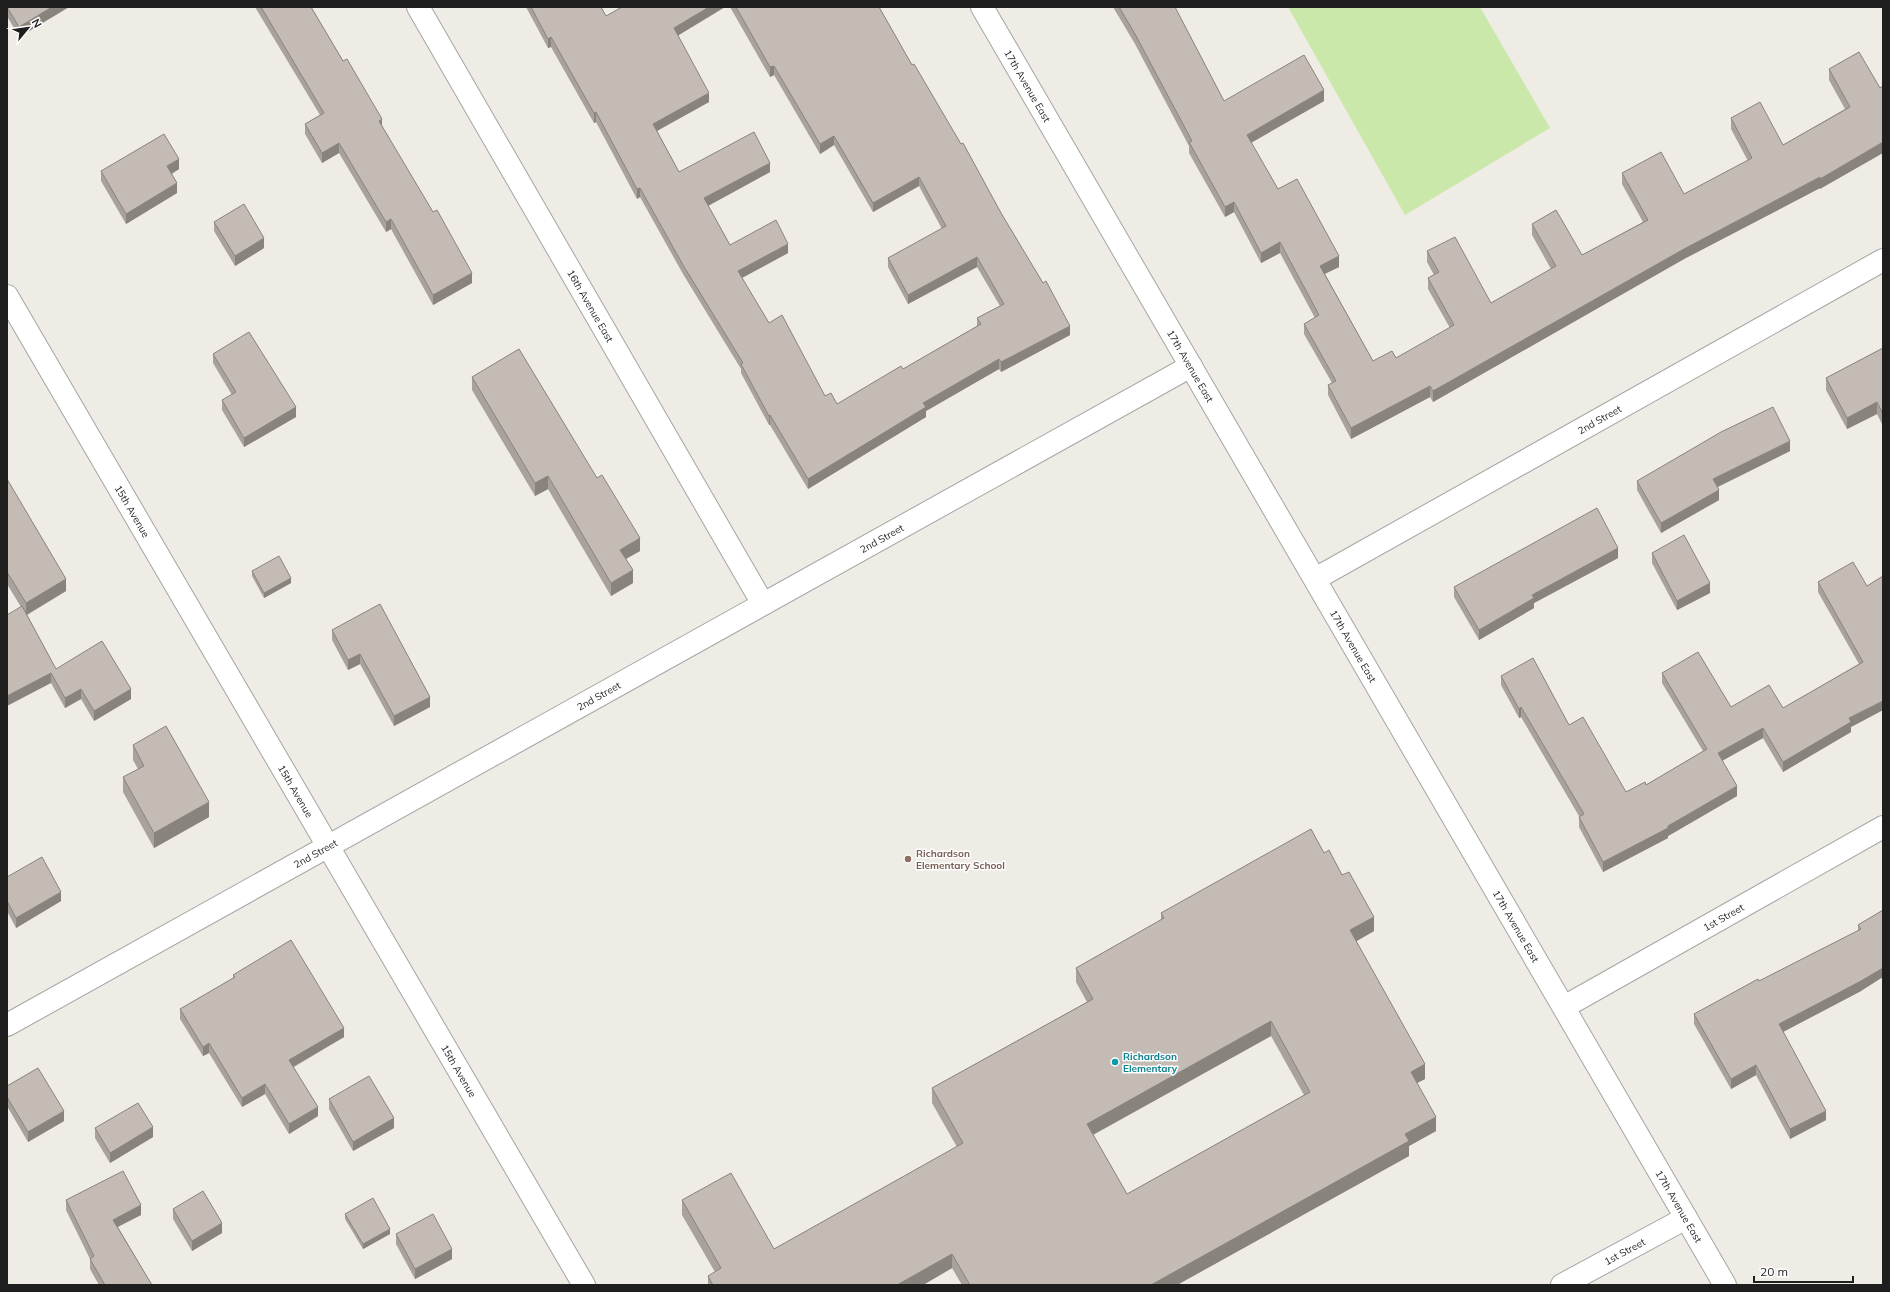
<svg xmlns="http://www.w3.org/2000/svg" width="1890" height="1292" viewBox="0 0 1890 1292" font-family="Mulish,sans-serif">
	<rect width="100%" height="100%" fill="#efebe5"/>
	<!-- grass -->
	<polygon fill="#cbe8ab" points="1288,7 1480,7 1550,128 1405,215"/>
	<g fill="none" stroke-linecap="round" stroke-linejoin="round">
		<defs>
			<g id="minor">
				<path id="s1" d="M418,7L763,604"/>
				<path id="s2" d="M7,296L584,1285"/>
				<path id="s3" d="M1315,579L1883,260"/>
				<path id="s4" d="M1564,1007L1883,827"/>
				<path id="s5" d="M7,1025L1191,366"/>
				<path id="s6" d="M1562,1285L1686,1218"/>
			</g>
			<g id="tertiary">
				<path id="s7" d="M982,7L1725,1285"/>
			</g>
		</defs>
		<!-- minor casing -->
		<use href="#minor" stroke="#a5a5a5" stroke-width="24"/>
		<!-- tertiary casing -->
		<use href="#tertiary" stroke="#a5a5a5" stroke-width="24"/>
		<!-- minor -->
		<use href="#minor" stroke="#fff" stroke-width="22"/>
		<!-- tertiary -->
		<use href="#tertiary" stroke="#fff" stroke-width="22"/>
	</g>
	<!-- wall -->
	<g fill="#a9a19b" fill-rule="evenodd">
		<polygon points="7,7 69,7 19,37 7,16"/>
		<polygon points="255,7 311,7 382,126 472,283 433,305 391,229 386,232 339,153 322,163 305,134 305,124 320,115"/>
		<polygon points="526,7 601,7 606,16 725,7 678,35 709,102 657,131 679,172 770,172 708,206 730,245 788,253 742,278 769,323 825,396 837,404 903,369 977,326 977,318 1000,306 977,267 908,304 888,267 888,258 942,229 919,186 873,212 834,145 820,154 774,75 770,77 730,7 879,7 912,65 961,144 1001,213 1070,335 1001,372 999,369 926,411 926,417 808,489 770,425 769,425 741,373 741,369 683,274 640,197 637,199 596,122 594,123 551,47 548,48"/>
		<polygon points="1113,7 1177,7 1175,8 1224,101 1324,101 1251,143 1278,189 1339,267 1325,274 1373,361 1396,358 1450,328 1428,289 1428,278 1434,275 1427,262 1427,251 1491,303 1551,269 1532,235 1532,224 1582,255 1643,222 1622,184 1622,173 1684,194 1748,161 1731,129 1731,118 1783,145 1845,109 1829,80 1829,69 1880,88 1820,189 1820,188 1684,259 1433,402 1430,397 1351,439 1328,395 1328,385 1332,383 1304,334 1304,324 1315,318 1280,253 1261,263 1234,212 1225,217 1189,153 1189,146 1135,44"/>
		<polygon points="179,169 172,174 177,193 126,224 101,181 101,171"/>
		<polygon points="214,222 264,248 235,266 214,231"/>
		<polygon points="1883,348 1883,426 1877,414 1847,429 1826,390 1826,378"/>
		<polygon points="213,354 296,417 244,447 222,410 222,400 232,395 213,363"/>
		<polygon points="472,377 640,551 626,559 633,583 611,596 548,489 535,496 472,390"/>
		<polygon points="1790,451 1718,487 1719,500 1661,533 1637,490 1637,481"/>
		<polygon points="7,479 66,591 27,615 56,669 131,699 94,721 81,699 65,708 51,683 21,607 7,584"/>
		<polygon points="1652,553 1710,593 1677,610 1652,563"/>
		<polygon points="1618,558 1534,603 1534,608 1479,640 1454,597 1454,587"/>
		<polygon points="252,571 291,583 264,598 252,576"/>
		<polygon points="1883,576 1883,710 1851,727 1851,732 1783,772 1763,738 1722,761 1737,796 1668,836 1668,838 1603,872 1579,827 1579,816 1521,717 1519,718 1501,685 1501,676 1569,725 1626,792 1646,785 1703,751 1662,683 1662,673 1731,707 1783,708 1859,664 1818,592 1818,582 1867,586"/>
		<polygon points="332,630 430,707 394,726 360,664 348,670 332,640"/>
		<polygon points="133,745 209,817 154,848 123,792 123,777 138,769 133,760"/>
		<path d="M1324,853L1374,931L1356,941L1425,1079L1417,1083L1436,1131L1409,1146V1156L1177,1285H962L952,1268L923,1285H708V1276L715,1272L682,1215V1200L774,1249L957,1147L932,1103V1088L1087,1002L1076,982V968L1161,920V913ZM1271,1036L1304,1095L1127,1194L1093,1135Z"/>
		<polygon points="7,877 61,901 16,928 7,911"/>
		<polygon points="1883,910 1861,991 1783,1032 1826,1120 1790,1139 1756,1075 1731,1089 1694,1024 1694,1014 1759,981 1858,931 1858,925"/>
		<polygon points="233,975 344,1037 294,1067 318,1116 289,1134 265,1094 242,1107 209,1053 203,1056 180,1019 180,1009 233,978"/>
		<polygon points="7,1086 64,1121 28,1142 7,1106"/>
		<polygon points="329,1099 394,1128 353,1151 329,1109"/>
		<polygon points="95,1128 153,1137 110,1163 95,1138"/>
		<polygon points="66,1200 141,1215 118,1227 152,1285 99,1285 90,1269 90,1259 66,1210"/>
		<polygon points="173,1209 222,1233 192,1251 173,1219"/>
		<polygon points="345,1214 390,1234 363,1249 345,1219"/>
		<polygon points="396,1234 452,1259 415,1279 396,1244"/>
	</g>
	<!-- shaded-wall -->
	<g fill="#89837e">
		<polygon points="52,7 69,7 19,37 19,27"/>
		<polygon points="709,7 725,7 674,38 674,28"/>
		<polygon points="551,37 551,47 548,48 548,39"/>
		<polygon points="774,66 774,75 770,77 770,67"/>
		<polygon points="1324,90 1324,101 1247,145 1247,135"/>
		<polygon points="709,93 709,102 653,133 653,124"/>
		<polygon points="596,112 596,122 594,123 594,113"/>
		<polygon points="382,119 382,129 379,121"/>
		<polygon points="834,136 834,145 820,154 820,144"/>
		<polygon points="1883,142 1883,153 1820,189 1820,179"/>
		<polygon points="339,143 339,153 322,163 322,153"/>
		<polygon points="179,159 179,169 167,176 167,166"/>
		<polygon points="770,163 770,172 704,208 704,198"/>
		<polygon points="919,177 919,186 873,212 873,203"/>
		<polygon points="1820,177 1820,188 1684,259 1433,402 1433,391 1684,249"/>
		<polygon points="177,183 177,193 126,224 126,214"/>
		<polygon points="640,188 640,197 637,199 637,189"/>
		<polygon points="1234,202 1234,212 1225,217 1225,207"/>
		<polygon points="391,219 391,229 386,232 386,222"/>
		<polygon points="264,238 264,248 235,266 235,256"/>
		<polygon points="1280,242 1280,253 1261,263 1261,253"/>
		<polygon points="788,244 788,253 738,280 738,271"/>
		<polygon points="1339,256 1339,267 1320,276 1320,266"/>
		<polygon points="977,257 977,267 908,304 908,295"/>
		<polygon points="472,273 472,283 433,305 433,295"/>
		<polygon points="1070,326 1070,335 1001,372 1001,362"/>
		<polygon points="999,359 999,369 926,411 926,417 808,489 808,479 923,403"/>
		<polygon points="1430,386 1430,397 1351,439 1351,428"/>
		<polygon points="1877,402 1877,414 1847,429 1847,418"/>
		<polygon points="296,407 296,417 244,447 244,438"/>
		<polygon points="770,415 770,425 769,425 769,416"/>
		<polygon points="1790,441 1790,451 1713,489 1713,479"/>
		<polygon points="548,476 548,489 535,496 535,483"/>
		<polygon points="1719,490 1719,500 1661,533 1661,523"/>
		<polygon points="640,538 640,551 620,562 620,550"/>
		<polygon points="1618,548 1618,558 1534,603 1534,608 1479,640 1479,630 1532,595"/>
		<polygon points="633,570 633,583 611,596 611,583"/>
		<polygon points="291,578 291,583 264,598 264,593"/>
		<polygon points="66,579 66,591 26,615 26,603"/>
		<polygon points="1710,583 1710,593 1677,610 1677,601"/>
		<polygon points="360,654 360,664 348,670 348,660"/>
		<polygon points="51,673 51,683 7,706 7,696"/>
		<polygon points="81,689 81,699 65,708 65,698"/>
		<polygon points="131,689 131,699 94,721 94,711"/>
		<polygon points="430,697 430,707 394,726 394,716"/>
		<polygon points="1883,701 1883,710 1851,727 1851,732 1783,772 1783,762 1849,718"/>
		<polygon points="1521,707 1521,717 1519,718 1519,709"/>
		<polygon points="1763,728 1763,738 1718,763 1718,753"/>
		<polygon points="1737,786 1737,796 1668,836 1668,838 1603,872 1603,862 1668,826"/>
		<polygon points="209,802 209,817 154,848 154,833"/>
		<polygon points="61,892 61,901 16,928 16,918"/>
		<polygon points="1374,917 1374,931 1350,945 1350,930"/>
		<polygon points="1883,968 1883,977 1861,991 1779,1034 1779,1024"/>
		<polygon points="1271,1021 1271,1036 1087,1138 1087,1124"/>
		<polygon points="344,1028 344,1037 289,1069 289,1060"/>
		<polygon points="209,1043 209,1053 203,1056 203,1047"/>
		<polygon points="1425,1064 1425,1079 1411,1086 1411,1072"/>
		<polygon points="1756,1065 1756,1075 1731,1089 1731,1079"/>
		<polygon points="265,1084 265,1094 242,1107 242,1098"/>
		<polygon points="318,1107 318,1116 289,1134 289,1124"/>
		<polygon points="64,1111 64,1121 28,1142 28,1132"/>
		<polygon points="1826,1111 1826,1120 1790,1139 1790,1129"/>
		<polygon points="1436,1117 1436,1131 1409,1146 1409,1156 1177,1285 1151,1285 1405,1134"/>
		<polygon points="394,1118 394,1128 353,1151 353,1142"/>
		<polygon points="153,1127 153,1137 110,1163 110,1153"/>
		<polygon points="141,1205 141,1215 113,1229 113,1220"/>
		<polygon points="222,1223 222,1233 192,1251 192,1241"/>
		<polygon points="390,1229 390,1234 363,1249 363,1244"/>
		<polygon points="452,1249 452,1259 415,1279 415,1269"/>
		<polygon points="952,1254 952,1268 923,1285 897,1285"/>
	</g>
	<!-- building -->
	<g fill="#c4bbb4" stroke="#89837e" fill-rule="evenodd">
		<polygon points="7,7 52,7 19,27"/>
		<polygon points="261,7 311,7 343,61 347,59 382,119 379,121 433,212 437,210 472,273 433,295 391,219 386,222 339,143 322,153 305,124 324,113"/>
		<polygon points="531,7 601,7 606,16 622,7 709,7 674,28 709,93 653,124 679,172 754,132 770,163 704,198 730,245 776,220 788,244 738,271 769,323 782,315 825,396 831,393 837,404 901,366 903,369 981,324 977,318 1004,304 977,257 908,295 888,258 946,226 919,177 873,203 834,136 820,144 774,66 770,67 736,7 879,7 912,65 914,64 961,144 963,143 1001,213 1043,283 1046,281 1070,326 1001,362 999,359 923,403 926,407 808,479 770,415 769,416 741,364 743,363 683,265 640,188 637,189 596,112 594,113 551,37 548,39"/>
		<polygon points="1119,7 1175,7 1224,101 1304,55 1324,90 1247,135 1278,189 1297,179 1339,256 1320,266 1373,361 1392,351 1396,358 1454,325 1428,278 1439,272 1427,251 1455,237 1491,303 1556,266 1532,224 1556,210 1582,255 1648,220 1622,173 1661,152 1684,194 1752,158 1731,118 1760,102 1783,145 1850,107 1829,69 1859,52 1880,88 1883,86 1883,142 1820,179 1820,177 1684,249 1433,391 1430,386 1351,428 1328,385 1336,381 1304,324 1319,315 1280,242 1261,253 1234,202 1225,207 1189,142 1192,141 1135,34"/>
		<polygon points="164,134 179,159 167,166 177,183 126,214 101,171"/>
		<polygon points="244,204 264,238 235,256 214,222"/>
		<polygon points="249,332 296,407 244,438 222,400 236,392 213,354"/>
		<polygon points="1883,348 1883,414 1877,402 1847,418 1826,378"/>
		<polygon points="519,349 597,478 602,475 640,538 620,550 633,570 611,583 548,476 535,483 472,377"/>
		<polygon points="1773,407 1790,441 1713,479 1719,490 1661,523 1637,481 1721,432"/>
		<polygon points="7,479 66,579 26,603 7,572"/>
		<polygon points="1597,508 1618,548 1532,595 1534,598 1479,630 1454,587"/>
		<polygon points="1684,535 1710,583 1677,601 1652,553"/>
		<polygon points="279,556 291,578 264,593 252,571"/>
		<polygon points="1853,562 1867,586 1883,576 1883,701 1849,718 1851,722 1783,762 1763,728 1718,753 1737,786 1668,826 1668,828 1603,862 1579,817 1584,814 1521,707 1519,709 1501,676 1533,658 1569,725 1583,717 1626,792 1645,782 1646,785 1707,749 1662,673 1698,652 1731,707 1769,685 1783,708 1863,662 1818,582"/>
		<polygon points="380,604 430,697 394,716 360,654 348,660 332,630"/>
		<polygon points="22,606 56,669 102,641 131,689 94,711 81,689 65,698 51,673 7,696 7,615"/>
		<polygon points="166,726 209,802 154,833 123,777 144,766 133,745"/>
		<path d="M1311,829L1324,853L1329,850L1342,875L1349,872L1374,917L1350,930L1425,1064L1411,1072L1436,1117L1405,1134L1409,1141L1151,1285H970L952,1254L897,1285H713L708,1276L721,1268L682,1200L731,1173L774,1249L963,1143L932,1088L1093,999L1076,968L1164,918L1161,913ZM1271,1021L1310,1092L1127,1194L1087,1124Z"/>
		<polygon points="42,857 61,892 16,918 7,901 7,877"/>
		<polygon points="1883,910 1883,968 1861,981 1779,1024 1826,1111 1790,1129 1756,1065 1731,1079 1694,1014 1758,979 1759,981 1861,929 1858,925"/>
		<polygon points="291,940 344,1028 289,1060 318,1107 289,1124 265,1084 242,1098 209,1043 203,1047 180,1009 235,977 233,975"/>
		<polygon points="38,1068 64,1111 28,1132 7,1097 7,1086"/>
		<polygon points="369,1076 394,1118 353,1142 329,1099"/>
		<polygon points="138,1103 153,1127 110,1153 95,1128"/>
		<polygon points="123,1171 141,1205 113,1220 152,1285 105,1285 90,1259 94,1256 66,1200"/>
		<polygon points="203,1191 222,1223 192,1241 173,1209"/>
		<polygon points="373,1198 390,1229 363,1244 345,1214"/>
		<polygon points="433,1214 452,1249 415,1269 396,1234"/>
	</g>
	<!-- markers -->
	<circle fill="#8d6e63" stroke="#fff" stroke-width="1.5" cx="908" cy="859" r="4"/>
	<circle fill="#0f9aa8" stroke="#fff" stroke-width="1.5" cx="1115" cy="1062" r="4"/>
	<g text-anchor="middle" stroke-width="3" stroke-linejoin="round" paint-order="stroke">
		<!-- street labels -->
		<g font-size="10" fill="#1e1e1e" stroke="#fff">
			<text dy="4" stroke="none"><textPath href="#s7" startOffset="91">17th Avenue East</textPath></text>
			<text dy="4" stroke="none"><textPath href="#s1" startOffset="345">16th Avenue East</textPath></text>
			<text dy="4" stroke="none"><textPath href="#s7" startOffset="415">17th Avenue East</textPath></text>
			<text dy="4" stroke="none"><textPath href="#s3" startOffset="326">2nd Street</textPath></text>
			<text dy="4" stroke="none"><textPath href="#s2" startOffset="249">15th Avenue</textPath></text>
			<text dy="4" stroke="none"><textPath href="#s5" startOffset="1001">2nd Street</textPath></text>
			<text dy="4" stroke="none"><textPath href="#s7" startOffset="739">17th Avenue East</textPath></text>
			<text dy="4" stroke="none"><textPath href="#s5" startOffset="677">2nd Street</textPath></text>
			<text dy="4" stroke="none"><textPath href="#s2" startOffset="573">15th Avenue</textPath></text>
			<text dy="4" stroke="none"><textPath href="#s5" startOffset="353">2nd Street</textPath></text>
			<text dy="4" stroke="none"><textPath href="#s4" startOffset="183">1st Street</textPath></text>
			<text dy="4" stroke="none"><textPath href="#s7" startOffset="1063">17th Avenue East</textPath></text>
			<text dy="4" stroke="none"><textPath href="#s2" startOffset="897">15th Avenue</textPath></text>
			<text dy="4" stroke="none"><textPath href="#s7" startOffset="1387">17th Avenue East</textPath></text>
			<text dy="4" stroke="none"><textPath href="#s6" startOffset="71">1st Street</textPath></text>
		</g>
		<!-- education labels -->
		<g font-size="10" font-weight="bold" fill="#785e54" stroke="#fff" text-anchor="start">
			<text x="916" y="857">Richardson<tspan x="916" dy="12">Elementary School</tspan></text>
		</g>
		<!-- culture labels -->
		<g font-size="10" font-weight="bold" fill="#0d838f" stroke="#fff" text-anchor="start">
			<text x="1123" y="1060">Richardson<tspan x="1123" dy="12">Elementary</tspan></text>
		</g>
	</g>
	<!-- border -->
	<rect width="1890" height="1292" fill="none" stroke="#1e1e1e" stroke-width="16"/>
	<!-- north arrow -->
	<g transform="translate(28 28) rotate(61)" stroke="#ffffff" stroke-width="3" paint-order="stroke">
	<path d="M0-3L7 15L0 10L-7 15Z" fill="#1e1e1e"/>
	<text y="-6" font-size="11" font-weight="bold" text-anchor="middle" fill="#1e1e1e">N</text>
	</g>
	<!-- scale -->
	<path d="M1754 1276v6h99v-6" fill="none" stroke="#1e1e1e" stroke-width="2"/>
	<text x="1760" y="1276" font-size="12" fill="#1e1e1e" stroke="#ffffff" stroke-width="3" paint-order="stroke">20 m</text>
</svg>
